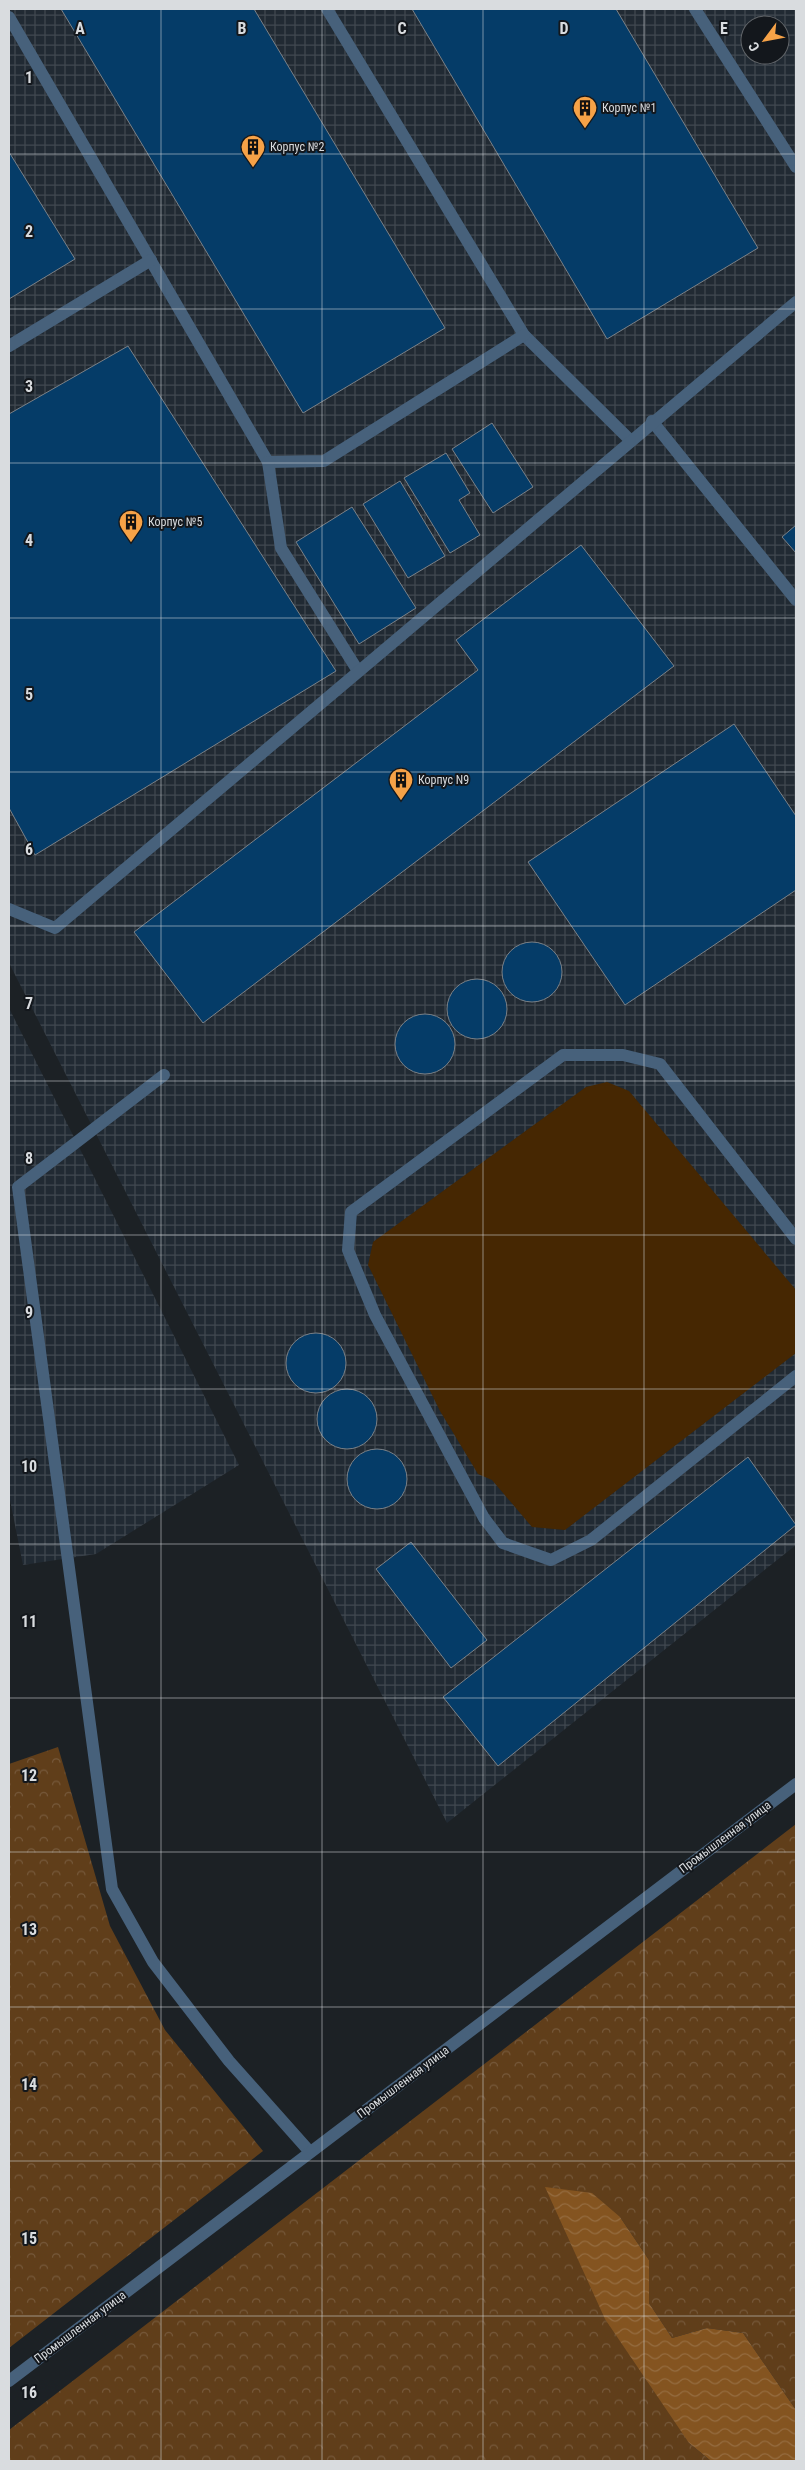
<svg xmlns="http://www.w3.org/2000/svg" width="805" height="2470" viewBox="0 0 805 2470" font-family="'Roboto Condensed',sans-serif">
	<defs>
		<pattern id="industrial-grid" width="8" height="8" patternUnits="userSpaceOnUse" patternTransform="scale(1.25)"><rect width="8" height="8" fill="#212a33"/><path d="M0 4h8M4 0v8" fill="none" stroke="#414850"/></pattern>
		<pattern id="forest-crowns" width="20" height="18" patternUnits="userSpaceOnUse" patternTransform="scale(1.25)"><rect width="20" height="18" fill="#603e1a"/><path d="M2 6a3 3 0 1 1 6 0M12 15a3 3 0 1 1 6 0" fill="none" stroke="#76593b"/></pattern>
		<pattern id="water-waves" width="16" height="10" patternUnits="userSpaceOnUse" patternTransform="scale(1.25)"><rect width="16" height="10" fill="#845420"/><path d="M0 5q4-4 8 0t8 0" fill="none" stroke="#956c40"/></pattern>
	</defs>
	<rect width="100%" height="100%" fill="#1c2125"/>
	<!-- industrial -->
	<g fill="url(#industrial-grid)" fill-rule="evenodd">
		<path d="M9,9H796V1545L447,1823L9,963ZM750,25H780V55H750Z"/>
		<polygon points="9,1008 239,1465 96,1554 23,1565 9,1495"/>
	</g>
	<!-- grass -->
	<polygon fill="#462702" points="607,1082 629,1091 796,1290 796,1353 565,1530 532,1527 492,1480 478,1474 440,1411 368,1265 373,1242 586,1087"/>
	<!-- forest -->
	<g fill="url(#forest-crowns)">
		<polygon points="58,1747 110,1926 165,2030 263,2151 9,2348 9,1764"/>
		<polygon points="796,1824 796,2410 743,2333 707,2328 672,2338 649,2303 649,2260 620,2217 689,2443 711,2461 9,2461 9,2430"/>
	</g>
	<!-- water -->
	<polygon fill="url(#water-waves)" points="545,2187 592,2193 620,2217 649,2260 649,2303 672,2338 707,2328 743,2333 796,2410 796,2461 711,2461 689,2443 605,2319"/>
	<!-- building -->
	<g fill="#053c68" stroke="#7b8187">
		<polygon points="61,9 254,9 445,328 303,413"/>
		<polygon points="412,9 616,9 758,248 607,339"/>
		<polygon points="9,152 75,259 9,299"/>
		<polygon points="128,346 336,671 35,855 9,808 9,414"/>
		<polygon points="492,423 533,487 493,513 452,449"/>
		<polygon points="446,453 470,493 459,500 480,535 450,553 404,478"/>
		<polygon points="400,481 445,556 408,578 363,504"/>
		<polygon points="352,507 416,608 359,644 296,542"/>
		<polygon points="796,525 796,553 782,537"/>
		<polygon points="581,545 674,666 203,1023 134,932 478,670 456,640"/>
		<polygon points="734,724 796,816 796,890 625,1005 528,862"/>
		<circle cx="532" cy="972" r="30"/>
		<circle cx="477" cy="1009" r="30"/>
		<circle cx="425" cy="1044" r="30"/>
		<circle cx="316" cy="1363" r="30"/>
		<circle cx="347" cy="1419" r="30"/>
		<circle cx="377" cy="1479" r="30"/>
		<polygon points="748,1457 796,1525 498,1766 443,1697"/>
		<polygon points="411,1542 487,1640 451,1668 376,1569"/>
	</g>
	<g fill="none" stroke-linecap="round" stroke-linejoin="round">
		<!-- minor -->
		<g stroke="#47617b" stroke-width="12">
			<polyline points="327,9 524,335 630,440"/>
			<polyline points="695,9 796,167"/>
			<polyline points="9,17 268,462 324,461 524,335"/>
			<polyline points="9,346 151,260"/>
			<polyline points="652,421 796,600"/>
			<polyline points="268,462 281,548 358,671"/>
			<polyline points="9,909 55,928 796,302"/>
			<polyline points="164,1075 18,1187 112,1889 153,1962 229,2061 310,2152"/>
			<polyline points="796,1239 660,1064 623,1055 563,1055 351,1212 348,1250 375,1315 484,1518 503,1543 551,1560 591,1540 796,1376"/>
			<polyline points="9,2381 796,1784"/>
		</g>
	</g>
	<!-- grid -->
	<path fill="none" stroke="#d9dcdf" stroke-width="1" stroke-opacity="0.55" d="M161,9V2461M322,9V2461M483,9V2461M644,9V2461M9,154H796M9,309H796M9,463H796M9,618H796M9,772H796M9,926H796M9,1081H796M9,1235H796M9,1389H796M9,1544H796M9,1698H796M9,1852H796M9,2007H796M9,2161H796M9,2316H796"/>
	<!-- icons -->
	<defs>
		<symbol id="building-pin" viewBox="-11 -11 22 30"><path d="M0 17L-7.5 6A9.5 9.5 0 1 1 7.5 6Z" fill="#f6a247" stroke="#13171c"/><path d="M-4-6H4V6H1V3H-1V6H-4ZM-2.5-4.3h1.7v1.8h-1.7ZM.8-4.3h1.7v1.8H.8ZM-2.5-1h1.7V.8h-1.7ZM.8-1h1.7V.8H.8Z" fill="#111"/></symbol>
	</defs>
	<g fill-rule="evenodd">
		<use href="#building-pin" x="571" y="94" width="28" height="38"/>
		<use href="#building-pin" x="239" y="133" width="28" height="38"/>
		<use href="#building-pin" x="117" y="508" width="28" height="38"/>
		<use href="#building-pin" x="387" y="766" width="28" height="38"/>
	</g>
	<g text-anchor="middle" stroke-width="4" stroke-linejoin="round" paint-order="stroke">
		<!-- poi labels -->
		<g font-size="12" fill="#d9dcdf" stroke="#13171c" text-anchor="start">
			<text x="602" y="112">Корпус №1</text>
			<text x="270" y="151">Корпус №2</text>
			<text x="148" y="526">Корпус №5</text>
			<text x="418" y="784">Корпус N9</text>
		</g>
		<!-- street labels -->
		<g font-size="12" fill="#d9dcdf" stroke="#13171c">
			<text transform="translate(725 1837) rotate(-37)" y="4">Промышленная улица</text>
			<text transform="translate(403 2082) rotate(-37)" y="4">Промышленная улица</text>
			<text transform="translate(80 2327) rotate(-37)" y="4">Промышленная улица</text>
		</g>
	</g>
	<g font-size="16" text-anchor="middle" font-weight="bold" fill="#d9dcdf" stroke="#13171c" stroke-width="4" stroke-linejoin="round" paint-order="stroke">
		<text x="80" y="34">A</text>
		<text x="242" y="34">B</text>
		<text x="402" y="34">C</text>
		<text x="564" y="34">D</text>
		<text x="724" y="34">E</text>
		<text x="29" y="83">1</text>
		<text x="29" y="237">2</text>
		<text x="29" y="392">3</text>
		<text x="29" y="546">4</text>
		<text x="29" y="700">5</text>
		<text x="29" y="855">6</text>
		<text x="29" y="1009">7</text>
		<text x="29" y="1164">8</text>
		<text x="29" y="1318">9</text>
		<text x="29" y="1472">10</text>
		<text x="29" y="1627">11</text>
		<text x="29" y="1781">12</text>
		<text x="29" y="1935">13</text>
		<text x="29" y="2090">14</text>
		<text x="29" y="2244">15</text>
		<text x="29" y="2398">16</text>
	</g>
	<!-- border -->
	<rect width="805" height="2470" fill="none" stroke="#d9dcdf" stroke-width="20"/>
	<!-- north arrow -->
	<g transform="translate(765 40) rotate(238)"><circle r="24" fill="#13171c" stroke="#62666a"/>
	<path d="M0-4L9 19L0 12L-9 19Z" fill="#f6a247"/>
	<text y="-8" font-size="14" font-weight="bold" text-anchor="middle" fill="#d9dcdf">С</text>
	</g>
</svg>
